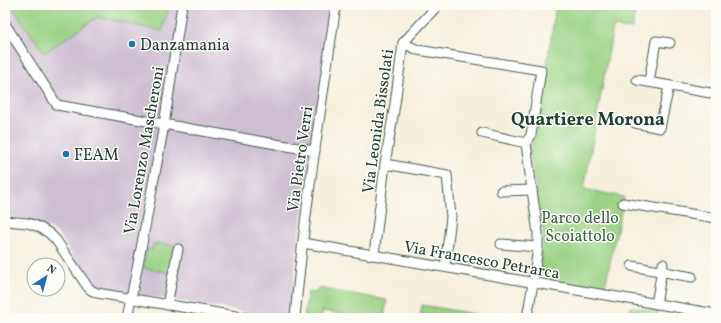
<svg xmlns="http://www.w3.org/2000/svg" width="721" height="323" viewBox="0 0 721 323" font-family="Vollkorn,serif">
	<rect width="100%" height="100%" fill="#fdfcf7"/>
	<filter id="ink" filterUnits="userSpaceOnUse"><feTurbulence type="fractalNoise" baseFrequency=".025" numOctaves="2"/><feDisplacementMap in="SourceGraphic" scale="8" xChannelSelector="R" yChannelSelector="G"/><feConvolveMatrix kernelMatrix="1 2 1 2 8 2 1 2 1" color-interpolation-filters="sRGB"/></filter>
	<filter id="wash" filterUnits="userSpaceOnUse"><feTurbulence type="fractalNoise" baseFrequency=".012" numOctaves="4" result="noise"/><feDisplacementMap in="SourceGraphic" scale="16" xChannelSelector="R" yChannelSelector="G"/><feGaussianBlur stdDeviation="0.9" result="paint"/><feColorMatrix in="noise" values="0 0 0 0 0 0 0 0 0 0 0 0 0 0 0 0 0 1.4 0 .05"/><feComposite in="paint" operator="in"/></filter>
	<g filter="url(#wash)">
		<rect width="100%" height="100%" fill="#f6efdd"/>
		<!-- industrial -->
		<polygon fill="#cebed2" points="5,5 332,5 296,258 291,315 290,318 283,318 98,288 93,286 90,284 62,239 56,232 49,228 22,219 5,216"/>
		<!-- green -->
		<g fill="#9ad183" stroke="#5c875c">
			<polygon points="11,5 169,5 162,31 97,17 44,53"/>
			<polygon points="556,5 636,5 632,29 613,27 584,189 624,197 604,291 551,282 545,276 541,271 540,267 544,236 529,147 536,134"/>
			<polygon points="157,243 175,246 170,273 144,268 147,249 152,250 153,244 157,245"/>
			<polygon points="318,288 387,300 384,318 364,318 323,311 321,318 311,318 304,317 308,292 316,293"/>
			<polygon points="422,305 492,317 420,318"/>
			<polygon points="631,307 658,311 657,318 648,318 639,317 638,318 629,318"/>
		</g>
	</g>
	<g filter="url(#ink)">
		<g fill="none" stroke-linecap="round" stroke-linejoin="round">
			<defs>
				<g id="minor">
					<polyline points="5,24 57,105 315,151"/>
					<polyline points="403,43 418,50 541,70 531,135 526,143 532,190 538,233 538,247 533,283 527,318"/>
					<polyline points="637,80 716,94"/>
					<polyline points="649,82 656,41 670,43"/>
					<polyline points="635,123 660,128 669,86"/>
					<polyline points="482,133 526,143"/>
					<polyline points="385,164 447,175 451,217 445,267"/>
					<polyline points="501,191 532,190"/>
					<polyline points="623,203 716,218"/>
					<polyline points="5,221 28,223 39,227 49,233 56,240 87,286 91,290 97,293 248,318"/>
					<polyline points="303,243 716,314"/>
					<polyline points="501,244 538,247"/>
					<polyline points="374,255 385,164 395,104 403,43 438,5"/>
					<polyline points="632,266 692,277"/>
					<polyline points="656,304 663,264"/>
					<polyline points="167,305 178,249"/>
					<polyline points="127,318 140,254 164,125 182,5"/>
					<path d="M295,318C304,213 321,109 336,5"/>
				</g>
			</defs>
			<!-- minor casing -->
			<use href="#minor" stroke="#3f584d" stroke-width="11"/>
			<!-- minor -->
			<use href="#minor" stroke="#fff" stroke-width="9"/>
		</g>
	</g>
	<!-- markers -->
	<g fill="#1f6fb2" stroke="#fdfcf7" stroke-width="1.5">
		<circle cx="132" cy="44" r="4"/>
		<circle cx="66" cy="154" r="4"/>
	</g>
	<g text-anchor="middle" stroke-width="3" stroke-linejoin="round" paint-order="stroke">
		<!-- poi labels -->
		<g font-size="16" fill="#1f3d34" stroke="#fdfcf7" text-anchor="start">
			<text x="140" y="50">Danzamania</text>
			<text x="74" y="160">FEAM</text>
		</g>
		<!-- street labels -->
		<g font-size="16" fill="#1f3d34" stroke="#fdfcf7">
			<text transform="translate(377 121) rotate(-82)" y="6">Via Leonida Bissolati</text>
			<text transform="translate(143 150) rotate(-80)" y="6">Via Lorenzo Mascheroni</text>
			<text transform="translate(299 159) rotate(-82)" y="6">Via Pietro Verri</text>
			<text transform="translate(482 259) rotate(10)" y="6">Via Francesco Petrarca</text>
		</g>
		<!-- park labels -->
		<g font-size="16" fill="#3e6248" stroke="#fdfcf7">
			<text x="580" y="223">Parco dello<tspan x="580" dy="18">Scoiattolo</tspan></text>
		</g>
		<!-- quarter labels -->
		<g font-size="18" font-weight="bold" fill="#1f3d34" stroke="#fdfcf7">
			<text x="588" y="125">Quartiere Morona</text>
		</g>
	</g>
	<!-- margin -->
	<rect width="721" height="323" fill="none" stroke="#fdfcf7" stroke-width="20"/>
	<!-- north arrow -->
	<g transform="translate(46 277) rotate(36)"><circle r="19" fill="#fdfcf7" stroke="#a4b0a9"/>
	<path d="M0-3L7 15L0 10L-7 15Z" fill="#1f6fb2"/>
	<text y="-6" font-size="11" font-weight="bold" text-anchor="middle" fill="#1f3d34">N</text>
	</g>
</svg>
